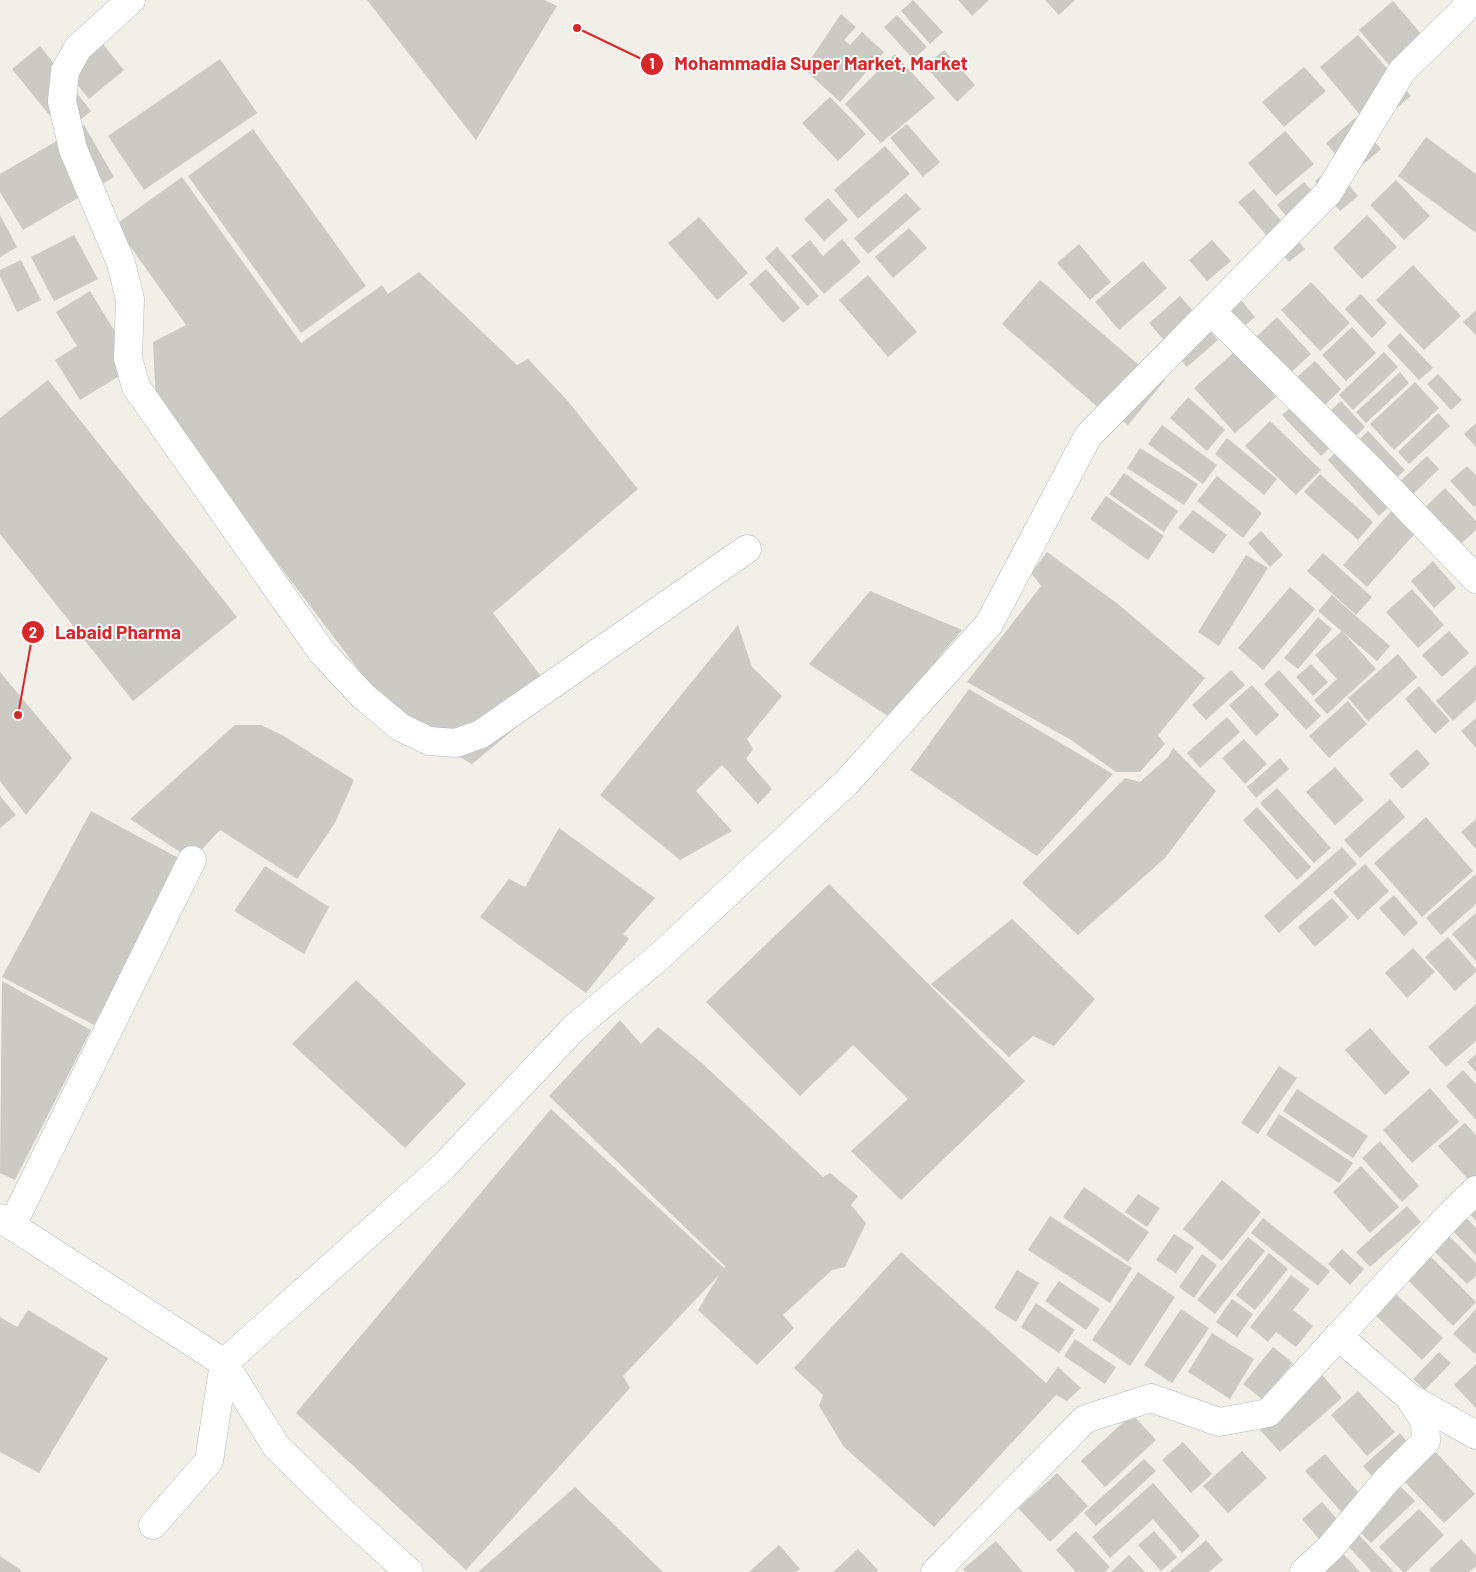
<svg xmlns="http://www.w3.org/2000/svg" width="1476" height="1572" viewBox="0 0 1476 1572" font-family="Barlow,sans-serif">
	<rect width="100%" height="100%" fill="#f1efe8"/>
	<!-- building -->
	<g fill="#cccac5">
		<polygon points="367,0 544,0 557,6 476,140"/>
		<polygon points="913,0 943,32 930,44 901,11"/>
		<polygon points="958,0 989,0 972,16"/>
		<polygon points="1045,0 1075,0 1059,15"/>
		<polygon points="1393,1 1429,43 1395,72 1359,30"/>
		<polygon points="841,14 856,27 844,40 850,45 862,32 884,52 840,102 804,69"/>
		<polygon points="897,15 927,47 913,59 884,27"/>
		<polygon points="93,32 124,70 89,99 58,61"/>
		<polygon points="1358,35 1411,96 1372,129 1320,67"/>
		<polygon points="40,46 91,111 64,133 12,69"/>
		<polygon points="944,50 975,85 957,102 925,66"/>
		<polygon points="895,54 935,98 881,143 845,104"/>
		<polygon points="220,59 257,113 144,190 108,136"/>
		<polygon points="1304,67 1326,91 1284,127 1262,102"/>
		<polygon points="830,97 866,134 838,161 802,123"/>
		<polygon points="1355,118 1381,149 1352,174 1326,143"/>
		<polygon points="907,124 940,162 923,177 890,138"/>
		<polygon points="84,125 114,177 23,230 0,192 0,174"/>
		<polygon points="253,129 366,286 301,333 188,176"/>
		<polygon points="1285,131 1314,164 1276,196 1248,163"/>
		<polygon points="1426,137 1476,174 1476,233 1398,176"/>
		<polygon points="885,146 910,174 858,219 834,190"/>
		<polygon points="1333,166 1358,196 1340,211 1315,181"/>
		<polygon points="182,177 301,343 382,285 388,294 419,272 517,365 528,359 567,400 638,489 493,613 555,695 472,764 399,723 156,403 153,342 186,325 115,225"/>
		<polygon points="1396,180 1430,216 1404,240 1370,205"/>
		<polygon points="1304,182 1324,204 1296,227 1277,205"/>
		<polygon points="1254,189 1305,249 1289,262 1238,202"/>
		<polygon points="906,193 921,209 868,254 854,238"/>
		<polygon points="828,198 848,220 824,241 804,219"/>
		<polygon points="0,215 17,247 0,257"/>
		<polygon points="1367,215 1397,247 1362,279 1333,248"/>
		<polygon points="699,217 748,273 717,300 668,243"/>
		<polygon points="909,228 927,248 893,278 875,257"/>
		<polygon points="74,235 98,279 54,301 31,257"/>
		<polygon points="842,239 861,262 824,294 791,256 810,240 823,256"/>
		<polygon points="1212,240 1231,261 1207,281 1189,260"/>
		<polygon points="1079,244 1111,282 1090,300 1057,263"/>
		<polygon points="777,247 819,296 807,306 765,258"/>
		<polygon points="21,260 41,300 17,312 0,276 0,270"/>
		<polygon points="1143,261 1167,288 1119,330 1095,302"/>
		<polygon points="1413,265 1461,316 1424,350 1376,300"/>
		<polygon points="766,269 800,308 783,323 749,284"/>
		<polygon points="868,275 917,332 888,357 839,300"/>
		<polygon points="1040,280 1139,365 1101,410 1002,324"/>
		<polygon points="1311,282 1350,323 1320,351 1281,310"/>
		<polygon points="1231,288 1255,317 1232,337 1212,312"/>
		<polygon points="90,291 136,366 80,400 55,360 77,346 56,312"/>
		<polygon points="1361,294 1387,323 1372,338 1345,309"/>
		<polygon points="1180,296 1218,340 1187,367 1149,323"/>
		<polygon points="1476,310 1476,335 1463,322"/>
		<polygon points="1277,317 1311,354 1287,376 1253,340"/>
		<polygon points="1352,327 1376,353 1346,381 1322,355"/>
		<polygon points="1400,333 1433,368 1419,380 1387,346"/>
		<polygon points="1242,345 1284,390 1235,433 1194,388"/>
		<polygon points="1384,352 1398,367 1353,410 1339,395"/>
		<polygon points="1315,361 1341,389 1322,408 1295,379"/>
		<polygon points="1146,365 1165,380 1128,425 1109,410"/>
		<polygon points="1400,372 1409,383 1366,423 1356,412"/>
		<polygon points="1438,374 1462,400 1451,410 1427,384"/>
		<polygon points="48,380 237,617 133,701 0,534 0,418"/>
		<polygon points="1415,382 1439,408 1394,450 1370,424"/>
		<polygon points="1188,397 1225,430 1207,451 1170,418"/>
		<polygon points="1298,401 1336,442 1321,456 1282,415"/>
		<polygon points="1341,401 1365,427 1353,439 1328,413"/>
		<polygon points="1438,413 1450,426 1409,464 1398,452"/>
		<polygon points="1270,421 1321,470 1296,495 1245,446"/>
		<polygon points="1476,423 1476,447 1464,434"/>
		<polygon points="1162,425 1217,465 1203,484 1148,444"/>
		<polygon points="1368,431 1405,470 1392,482 1356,443"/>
		<polygon points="1227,438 1277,479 1264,495 1215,454"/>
		<polygon points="1342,446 1394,502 1379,516 1328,460"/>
		<polygon points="1140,448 1198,484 1184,505 1127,468"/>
		<polygon points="1427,456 1439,469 1408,499 1396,485"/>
		<polygon points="1467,466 1476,475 1476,505 1474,507 1450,481"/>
		<polygon points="1124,473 1178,511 1164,532 1109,494"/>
		<polygon points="1320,474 1373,522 1358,540 1304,492"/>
		<polygon points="1217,476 1262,513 1243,538 1197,501"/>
		<polygon points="1445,488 1476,521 1476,530 1454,550 1420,512"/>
		<polygon points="1106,496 1164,536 1148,560 1090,519"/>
		<polygon points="1395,507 1419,529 1367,587 1343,565"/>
		<polygon points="1193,510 1227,535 1213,554 1178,528"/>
		<polygon points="1261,531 1283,555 1270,567 1248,543"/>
		<polygon points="1047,552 1118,604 1205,678 1158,735 1165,744 1140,772 1116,772 1071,740 967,682 1041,586 1031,573"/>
		<polygon points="1323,553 1372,597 1356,615 1307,571"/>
		<polygon points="1246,555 1268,568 1219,646 1198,632"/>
		<polygon points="1433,561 1456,588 1434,608 1411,581"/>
		<polygon points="1290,587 1315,609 1263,670 1238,648"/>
		<polygon points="1412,589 1444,625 1418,648 1386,612"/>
		<polygon points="870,591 962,630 889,717 809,664"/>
		<polygon points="1332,595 1390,646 1377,661 1318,611"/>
		<polygon points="1318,617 1332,629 1298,669 1284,658"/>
		<polygon points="738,625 752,667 782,696 747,739 753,749 746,759 772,789 758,804 722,765 696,791 732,831 680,860 600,795"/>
		<polygon points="1342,631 1376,669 1327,714 1314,700 1337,679 1315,655"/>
		<polygon points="1449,631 1469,653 1442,677 1422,655"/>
		<polygon points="1398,654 1417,677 1368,721 1348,698"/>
		<polygon points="1311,664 1328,682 1313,696 1296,677"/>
		<polygon points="1476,665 1476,700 1453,721 1436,701"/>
		<polygon points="1231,670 1245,685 1206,720 1192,705"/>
		<polygon points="1279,670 1321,716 1306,730 1264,684"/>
		<polygon points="0,672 72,758 26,815 0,781"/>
		<polygon points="1252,685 1279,715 1256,736 1229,705"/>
		<polygon points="1419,686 1450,721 1435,734 1405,699"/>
		<polygon points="969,689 1113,774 1037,856 910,770"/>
		<polygon points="1348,701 1367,724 1329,758 1309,736"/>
		<polygon points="1227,717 1240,732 1200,768 1187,753"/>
		<polygon points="1476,718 1476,748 1461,731"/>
		<polygon points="235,725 261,725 282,735 354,780 335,823 297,879 220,830 192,860 130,819"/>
		<polygon points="1244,739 1267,764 1245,784 1222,758"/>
		<polygon points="1173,748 1216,791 1165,858 1078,935 1022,883 1125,778 1140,782 1168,757"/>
		<polygon points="1417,749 1430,764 1402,789 1389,774"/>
		<polygon points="1280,758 1289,769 1256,798 1247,787"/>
		<polygon points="1335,767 1364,800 1335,825 1306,792"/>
		<polygon points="1277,788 1331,848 1314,863 1260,803"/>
		<polygon points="0,796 16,815 0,828"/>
		<polygon points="1390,799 1405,817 1360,858 1344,840"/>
		<polygon points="1257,807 1311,867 1297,880 1243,820"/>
		<polygon points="91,811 184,861 94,1025 2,977"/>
		<polygon points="1426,817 1473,871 1422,917 1374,863"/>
		<polygon points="1476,819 1476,849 1461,832"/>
		<polygon points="559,828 655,898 623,934 629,939 586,993 480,917 509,879 525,887"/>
		<polygon points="1342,847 1357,864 1279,933 1264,916"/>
		<polygon points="1365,864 1389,891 1358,920 1333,892"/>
		<polygon points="265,866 329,907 304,954 234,911"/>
		<polygon points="1476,874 1476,904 1441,935 1426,918"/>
		<polygon points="829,884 1025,1081 901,1200 851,1151 908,1099 853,1045 800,1096 706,1002"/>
		<polygon points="1394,895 1418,923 1404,936 1379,908"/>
		<polygon points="1332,898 1349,917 1315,947 1298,927"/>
		<polygon points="1476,913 1476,961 1452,934"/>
		<polygon points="1012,919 1095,999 1054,1046 1033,1036 1009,1057 931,984"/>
		<polygon points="1448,937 1476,969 1476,972 1455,991 1425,957"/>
		<polygon points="1413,948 1435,972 1407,998 1385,973"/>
		<polygon points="356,980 466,1084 405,1148 292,1044"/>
		<polygon points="2,981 91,1030 15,1180 0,1173"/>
		<polygon points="1476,1004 1476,1041 1446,1067 1428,1047"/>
		<polygon points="620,1020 641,1044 658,1027 703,1064 823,1177 830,1173 858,1196 851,1205 866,1223 845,1267 832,1270 783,1315 794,1328 757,1365 698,1310 719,1275 623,1376 630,1388 466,1570 296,1413 551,1109 724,1268 725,1266 549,1096"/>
		<polygon points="1370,1028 1410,1073 1385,1095 1345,1050"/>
		<polygon points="1476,1054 1476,1072 1467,1062"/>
		<polygon points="1279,1066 1297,1078 1258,1134 1241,1123"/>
		<polygon points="1463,1070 1476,1084 1476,1120 1446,1086"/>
		<polygon points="1430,1088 1459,1122 1412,1163 1383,1130"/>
		<polygon points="1297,1089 1368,1136 1353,1158 1283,1111"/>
		<polygon points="1279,1114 1353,1163 1339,1183 1266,1135"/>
		<polygon points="1465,1123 1476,1135 1476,1184 1474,1186 1438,1146"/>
		<polygon points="1380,1141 1419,1186 1402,1202 1362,1158"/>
		<polygon points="1361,1166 1399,1207 1370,1233 1333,1192"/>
		<polygon points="1222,1180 1261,1212 1222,1261 1183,1229"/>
		<polygon points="1084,1187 1149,1232 1128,1262 1063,1217"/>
		<polygon points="1138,1194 1160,1208 1147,1227 1125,1212"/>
		<polygon points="1407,1206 1421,1222 1370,1267 1356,1252"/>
		<polygon points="1476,1208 1476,1221 1470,1214"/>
		<polygon points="1463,1214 1476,1228 1476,1255 1450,1228"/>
		<polygon points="1050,1216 1132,1268 1110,1303 1028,1250"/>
		<polygon points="1263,1218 1330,1271 1318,1286 1251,1233"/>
		<polygon points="1446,1233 1476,1263 1476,1276 1467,1284 1431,1248"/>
		<polygon points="1174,1234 1194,1247 1176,1273 1156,1260"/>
		<polygon points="1248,1237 1265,1251 1215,1314 1197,1300"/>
		<polygon points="1342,1249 1364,1269 1350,1285 1328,1264"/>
		<polygon points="901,1252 1046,1383 1058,1367 1081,1388 1067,1401 1056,1395 934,1527 844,1447 819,1406 823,1395 794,1368"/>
		<polygon points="1269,1253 1288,1269 1255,1310 1236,1295"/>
		<polygon points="1202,1254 1217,1265 1194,1298 1179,1287"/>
		<polygon points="1428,1254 1476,1302 1453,1326 1405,1277"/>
		<polygon points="1017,1270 1039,1283 1016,1322 994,1308"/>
		<polygon points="1138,1272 1175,1297 1130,1366 1092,1340"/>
		<polygon points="1291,1275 1310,1289 1293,1310 1313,1326 1296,1347 1276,1332 1268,1342 1250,1327"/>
		<polygon points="1059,1281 1100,1309 1086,1330 1045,1301"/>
		<polygon points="1395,1293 1443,1338 1422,1360 1374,1314"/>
		<polygon points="1232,1299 1253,1314 1237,1337 1216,1322"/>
		<polygon points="1036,1303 1075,1330 1059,1353 1021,1327"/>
		<polygon points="1181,1309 1209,1328 1172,1383 1144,1365"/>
		<polygon points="1476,1309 1476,1353 1475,1354 1453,1334"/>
		<polygon points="28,1310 108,1358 39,1473 0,1452 0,1317 17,1327"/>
		<polygon points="1212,1333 1254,1359 1230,1399 1188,1372"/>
		<polygon points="1075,1339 1116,1367 1105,1384 1064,1356"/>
		<polygon points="1273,1347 1293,1363 1263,1400 1243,1384"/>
		<polygon points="1439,1352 1451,1363 1425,1390 1413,1379"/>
		<polygon points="1476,1364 1476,1408 1454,1385"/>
		<polygon points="1322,1375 1342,1398 1280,1452 1260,1430"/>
		<polygon points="1358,1391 1395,1432 1367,1456 1331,1415"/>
		<polygon points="1132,1414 1156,1440 1105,1487 1081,1461"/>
		<polygon points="1400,1433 1414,1450 1377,1482 1363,1466"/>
		<polygon points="1183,1442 1212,1474 1191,1493 1162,1460"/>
		<polygon points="1432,1448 1475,1494 1444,1523 1401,1478"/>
		<polygon points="1242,1451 1267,1478 1228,1513 1203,1486"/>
		<polygon points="1325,1454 1365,1500 1346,1517 1305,1471"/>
		<polygon points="1144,1459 1156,1471 1096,1526 1084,1513"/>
		<polygon points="1057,1473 1088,1506 1050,1542 1018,1508"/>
		<polygon points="1153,1483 1200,1536 1182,1553 1153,1519 1110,1558 1092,1537"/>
		<polygon points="1399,1485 1415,1501 1371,1543 1355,1527"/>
		<polygon points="575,1487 663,1572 478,1572"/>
		<polygon points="1322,1502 1344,1527 1324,1545 1302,1519"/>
		<polygon points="1419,1509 1444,1535 1406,1572 1403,1572 1379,1547"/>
		<polygon points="1076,1531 1110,1567 1105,1572 1076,1572 1056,1550"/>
		<polygon points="1154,1531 1177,1557 1161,1571 1138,1545"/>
		<polygon points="1358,1534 1394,1572 1372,1572 1346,1544"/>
		<polygon points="1461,1539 1476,1555 1476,1566 1469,1572 1431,1572 1429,1570"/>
		<polygon points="1206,1540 1223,1560 1209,1572 1169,1572"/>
		<polygon points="996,1541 1023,1572 966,1572 963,1569"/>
		<polygon points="779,1545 800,1569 796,1572 749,1572"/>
		<polygon points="858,1549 878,1570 876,1572 833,1572"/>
		<polygon points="1340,1550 1360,1572 1328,1572 1322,1566"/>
		<polygon points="1129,1555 1145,1572 1111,1572"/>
		<polygon points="0,1556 21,1570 20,1572 0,1572"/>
	</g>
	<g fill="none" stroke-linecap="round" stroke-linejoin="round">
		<defs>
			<g id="minor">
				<polyline points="131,0 78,48 65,71 62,101 73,149 121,263 130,299 128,358 136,387 321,651 363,696 400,727 429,741 456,743 481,734 747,549"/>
				<polyline points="1212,312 1374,473 1476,579"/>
				<polyline points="0,1218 224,1363 276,1446 347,1516 409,1572"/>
				<polyline points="12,1225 192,860"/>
				<polyline points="1410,1398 1476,1435"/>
				<polyline points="153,1525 209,1461 224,1363 443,1167 574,1028 660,956 847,782 989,624 1088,436 1328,193 1402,71 1461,13 1471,0"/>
				<polyline points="935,1572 1085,1419 1151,1398 1219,1422 1268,1413 1451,1214 1476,1190"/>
				<polyline points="1304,1572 1330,1548 1386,1481 1426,1441 1425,1422 1409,1397 1338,1336"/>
			</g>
		</defs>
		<!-- minor casing -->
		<use href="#minor" stroke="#b5b8bc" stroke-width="29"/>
		<!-- minor -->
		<use href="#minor" stroke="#fff" stroke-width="28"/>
	</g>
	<!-- callouts -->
	<path fill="none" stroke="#d62828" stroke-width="2" d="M577 28L652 64M18 715L33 632"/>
	<g fill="#d62828" stroke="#fff" stroke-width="2">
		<circle cx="577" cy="28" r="5"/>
		<circle cx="18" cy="715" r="5"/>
		<circle cx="652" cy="64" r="12"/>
		<circle cx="33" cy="632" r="12"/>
	</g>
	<g font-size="15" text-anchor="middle" font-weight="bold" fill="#fff">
		<text x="652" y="69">1</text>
		<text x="33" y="638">2</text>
	</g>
	<g font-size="19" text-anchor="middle" font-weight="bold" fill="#d62828" stroke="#fff" stroke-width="4" stroke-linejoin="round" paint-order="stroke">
		<text x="821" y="70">Mohammadia Super Market, Market</text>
		<text x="118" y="639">Labaid Pharma</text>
	</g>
</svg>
